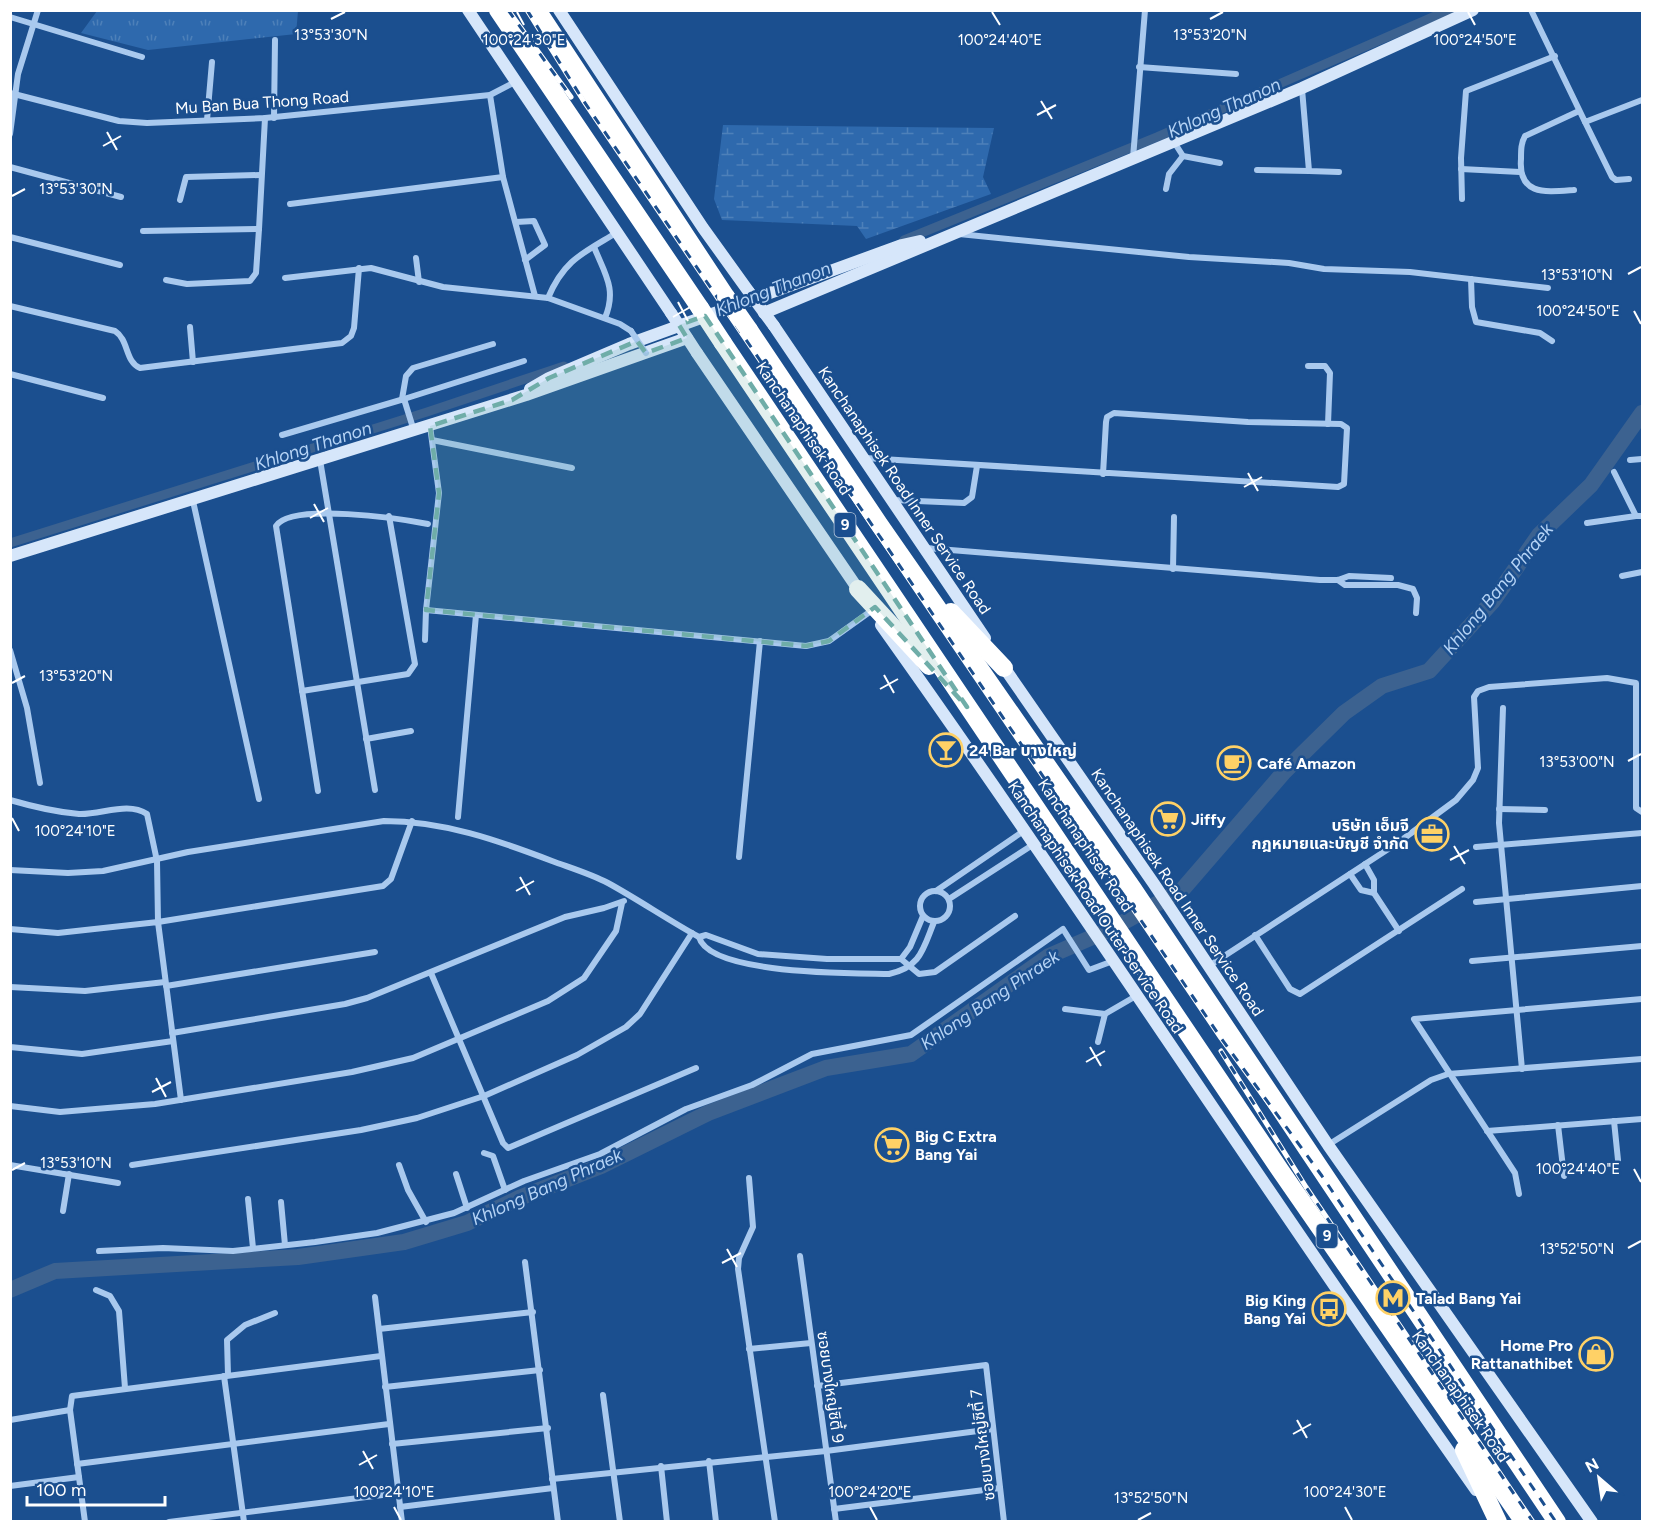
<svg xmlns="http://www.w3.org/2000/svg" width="1653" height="1532" viewBox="0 0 1653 1532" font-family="Figtree,'Noto Sans Thai',sans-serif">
	<defs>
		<pattern id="grass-tufts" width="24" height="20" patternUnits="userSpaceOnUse" patternTransform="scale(1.5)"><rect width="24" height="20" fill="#2e69ad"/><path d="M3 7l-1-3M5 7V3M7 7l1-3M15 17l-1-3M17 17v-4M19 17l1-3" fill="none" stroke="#4d80b9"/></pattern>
		<pattern id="wetland-marsh" width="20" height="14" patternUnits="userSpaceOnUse" patternTransform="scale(1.5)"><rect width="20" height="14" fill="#2e69ad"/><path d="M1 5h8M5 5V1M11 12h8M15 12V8" fill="none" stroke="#4d80b9"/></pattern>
	</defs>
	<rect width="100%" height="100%" fill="#1b4f8f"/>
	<!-- grass -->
	<polygon fill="url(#grass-tufts)" points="97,11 97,10 298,11 296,34 148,50 81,33"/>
	<!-- wetland -->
	<polygon fill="url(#wetland-marsh)" points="723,125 994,128 983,177 991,194 866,239 857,226 722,220 714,199"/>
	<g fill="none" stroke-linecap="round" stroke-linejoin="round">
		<!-- canal -->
		<g stroke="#3c6290" stroke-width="9">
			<polyline points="904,240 1157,137 1449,10"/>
			<polyline points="10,543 427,412 564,366"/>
		</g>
		<!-- river -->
		<polyline stroke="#3c6290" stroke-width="16" points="10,1290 55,1271 298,1257 404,1242 467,1223 519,1198 601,1166 708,1113 826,1068 911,1054 1049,956 1111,929 1182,890 1284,772 1344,713 1382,686 1429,671 1493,601 1539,535 1591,485 1642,413"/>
		<!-- street -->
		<g stroke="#a9c9ee" stroke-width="6">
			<polyline points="1531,10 1585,122 1642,100"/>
			<polyline points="10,17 142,57"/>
			<polyline points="1139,67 1236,74"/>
			<polyline points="1302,89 1309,171 1339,172"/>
			<polyline points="10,93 119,121 147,123 265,118 490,95 515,82"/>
			<polyline points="490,95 503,177 535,296"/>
			<polyline points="274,118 275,40"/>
			<polyline points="207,120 212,62"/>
			<polyline points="1585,122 1612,177 1616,180 1629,179"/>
			<polyline points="10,134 18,74 38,10"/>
			<polyline points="1174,142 1183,156 1220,163"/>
			<polyline points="1133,158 1145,10"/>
			<polyline points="10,167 121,197"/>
			<polyline points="1461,169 1520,172"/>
			<polyline points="1257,170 1309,171"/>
			<polyline points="1166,189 1169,174 1183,156"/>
			<path d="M1574,190C1546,192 1518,196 1521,159C1521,150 1521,143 1525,136L1579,111"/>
			<polyline points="1462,199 1461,158 1466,91 1555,56"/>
			<polyline points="180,200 186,177 260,175"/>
			<polyline points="290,204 503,177"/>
			<polyline points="516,222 534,221 545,245 525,260"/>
			<polyline points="143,231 259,229 265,118"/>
			<polyline points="959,234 1189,257 1289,263 1324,269 1410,272 1548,288"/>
			<polyline points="10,237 120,265"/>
			<path d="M594,247C605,274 617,289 605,318"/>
			<polyline points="416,258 419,282"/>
			<polyline points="285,278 371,268 443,287 548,298 620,324 631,331"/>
			<polyline points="1471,279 1472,307 1476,322 1540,333 1552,341"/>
			<polyline points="166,280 187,284 250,281 256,273 259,229"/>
			<path d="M548,298C564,260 583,253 616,233"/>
			<path d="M10,306L115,331C129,340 125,362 140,368L342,343L351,336L354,328L359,268"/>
			<polyline points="190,327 193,362"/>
			<polyline points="1308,366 1325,366 1330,373 1328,424"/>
			<polyline points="10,374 103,398"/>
			<polyline points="402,399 406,376 413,368 493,344"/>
			<polyline points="404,399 524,361"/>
			<polyline points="282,435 404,399 414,431"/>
			<polyline points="432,440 572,468"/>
			<polyline points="865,458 1338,487 1344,484 1347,428 1341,424 1248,422 1114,413 1107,417 1106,422 1103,474"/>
			<polyline points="320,460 375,790"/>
			<polyline points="1630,460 1642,459"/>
			<polyline points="1614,472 1636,516 1642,516"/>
			<polyline points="894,500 964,503 972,497 977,466"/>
			<polyline points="193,501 259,799"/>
			<polyline points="1587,523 1636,516"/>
			<polyline points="926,548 1320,580 1338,580 1349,576 1391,578"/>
			<polyline points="1173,569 1174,517"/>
			<polyline points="1622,576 1642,572"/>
			<polyline points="1338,580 1345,585 1398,585 1413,589 1417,598 1416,613"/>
			<polyline points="426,610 806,646 829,641 871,611"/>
			<polyline points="425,640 426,610 439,493 430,426"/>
			<polyline points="10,650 27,708 40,783"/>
			<polyline points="302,691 408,674 415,664 389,516"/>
			<polyline points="1503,708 1499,823 1522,1069"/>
			<polyline points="366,739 411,731"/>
			<path d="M318,791L276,526C291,502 402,519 428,524"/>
			<path d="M10,800C34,807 55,812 79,814C101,815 128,801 147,814L157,861L158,922L383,886L391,879L412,821"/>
			<polyline points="1499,809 1545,810"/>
			<polyline points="458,817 476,615"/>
			<polyline points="1476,847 1642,833"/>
			<polyline points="739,857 760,641"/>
			<polyline points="1365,864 1374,880 1374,893 1399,931"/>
			<path d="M10,870L68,873L103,871L188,852L384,821C443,821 497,840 552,861C571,868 591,874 608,883C639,900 668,920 699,937L706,935L758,954L827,959H901L910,947L923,916"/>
			<polyline points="1350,874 1361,890 1374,893"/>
			<circle cx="935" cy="906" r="15"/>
			<polyline points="936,891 1025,830"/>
			<polyline points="949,899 1034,844"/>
			<polyline points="1476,902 1642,886"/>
			<polyline points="10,929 58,933 158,922 181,1100"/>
			<polyline points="1255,935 1290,989 1300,994 1462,889"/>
			<path d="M699,937C709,975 854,973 889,974C921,967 923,949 934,922"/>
			<polyline points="901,959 919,974 935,972 1015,916"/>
			<polyline points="1472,961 1642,946"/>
			<polyline points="1209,966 1399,842 1456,800 1473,780 1478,768 1474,697 1478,691 1489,687 1607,678 1636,683 1636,808 1642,812"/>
			<polyline points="431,973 503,1143 508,1148 696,1068"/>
			<polyline points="166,986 375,952"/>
			<polyline points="10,987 85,991 165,982"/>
			<polyline points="1065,1009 1105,1014 1136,996"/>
			<polyline points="172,1033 345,1004 367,998 565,917 604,908 624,901"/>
			<polyline points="1098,1042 1105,1014"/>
			<polyline points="10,1047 82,1054 173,1041"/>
			<polyline points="10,1106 60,1112 155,1104 352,1072 413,1058 548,1001 584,978 616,931 622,903"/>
			<polyline points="1614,1121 1618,1160"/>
			<polyline points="1558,1125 1564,1176"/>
			<polyline points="1487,1131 1642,1119"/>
			<polyline points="1328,1145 1431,1080 1448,1074 1642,1059"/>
			<polyline points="484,1153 493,1156 505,1190"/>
			<polyline points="10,1165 118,1183"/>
			<polyline points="132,1165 361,1130 417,1118 484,1096 577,1055 626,1027 640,1014 692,933"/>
			<polyline points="399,1165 408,1190 426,1222"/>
			<polyline points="456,1174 467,1208"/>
			<polyline points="749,1178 753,1227 739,1258 738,1269 775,1522"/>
			<polyline points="1519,1194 1515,1173 1414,1019 1642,999"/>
			<polyline points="248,1199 253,1248"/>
			<polyline points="281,1202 285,1245"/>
			<polyline points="63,1211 69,1174"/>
			<polyline points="99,1251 163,1248 233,1251 315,1242 377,1233 454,1213 524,1181 600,1154 686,1109 752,1085 812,1054 911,1035 1063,929 1089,970 1113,961"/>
			<polyline points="800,1256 836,1522"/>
			<polyline points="525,1262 558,1522"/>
			<polyline points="96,1290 110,1296 119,1311 125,1388"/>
			<polyline points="375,1297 402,1522"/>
			<polyline points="379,1329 533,1312"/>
			<polyline points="749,1349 811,1343"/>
			<polyline points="228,1375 227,1340 245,1325 275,1313"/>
			<polyline points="224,1376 244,1522"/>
			<polyline points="817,1386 986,1365 1004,1522"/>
			<polyline points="385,1387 540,1370"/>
			<polyline points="603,1395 620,1522"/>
			<polyline points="10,1420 70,1410"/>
			<polyline points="392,1444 548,1428"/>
			<polyline points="709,1461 716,1522"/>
			<polyline points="77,1464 389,1424"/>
			<polyline points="661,1466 667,1522"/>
			<polyline points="552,1479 826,1451 993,1429"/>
			<polyline points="10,1486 79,1477"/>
			<polyline points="400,1507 553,1488"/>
			<polyline points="834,1509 1000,1488"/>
			<polyline points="85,1522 70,1410 72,1396 381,1356"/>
			<polyline points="169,1522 398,1493"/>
		</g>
		<!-- secondary -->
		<g stroke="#d6e6fa" stroke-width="12">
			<polyline points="468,10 671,313"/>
			<polyline points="559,10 703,228 749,292"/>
			<polyline points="764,313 1302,88 1473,10"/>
			<polyline points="774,326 985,638"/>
			<polyline points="697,353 862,595"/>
			<polyline points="530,389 549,378 629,344 902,245 920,241"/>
			<polyline points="10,556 526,395 687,338"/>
			<path d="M881,625C1084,910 1274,1204 1476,1490"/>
			<polyline points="1001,663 1154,884 1328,1145 1592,1522"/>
		</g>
		<!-- highway -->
		<g stroke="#fff" stroke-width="18">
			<polyline points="498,10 700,308"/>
			<polyline points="537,10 726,297"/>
			<polyline points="749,330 879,524 1133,889 1557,1522"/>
			<polyline points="723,343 1280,1170 1524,1522"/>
			<polyline points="858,589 929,666"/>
			<polyline points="951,612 1004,668"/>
			<polyline points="1464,1450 1498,1522"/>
		</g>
		<defs>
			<g id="rail">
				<polyline points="508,10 571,97"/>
				<polyline points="527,10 583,100 1221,1038 1322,1176 1556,1522"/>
				<polyline points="1221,1051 1306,1187 1533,1522"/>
			</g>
		</defs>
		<!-- rail casing -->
		<use href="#rail" stroke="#fff" stroke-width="5"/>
		<!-- rail -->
		<use href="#rail" stroke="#1b4f8f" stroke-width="3" stroke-dasharray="9" stroke-linecap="butt"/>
		<!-- street-bridge -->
		<polyline stroke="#a9c9ee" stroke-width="6" points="631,331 646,353"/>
		<!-- secondary-bridge -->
		<g stroke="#d6e6fa" stroke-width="12">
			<polyline points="749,292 774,326"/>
			<polyline points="671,313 697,353"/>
		</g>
		<!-- highway-bridge -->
		<g stroke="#fff" stroke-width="18">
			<polyline points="726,297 749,330"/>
			<polyline points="700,308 723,343"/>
		</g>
	</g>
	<!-- marked area -->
	<path fill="#6fada8" fill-opacity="0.2" stroke="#6fada8" stroke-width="4.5" stroke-dasharray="12 8" stroke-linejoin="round" d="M705,316L967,707L875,607L829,641L806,646L426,610L439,493L430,426L512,400L549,378L637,341L646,353L687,338L679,325Z"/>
	<!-- ticks -->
	<path fill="none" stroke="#fff" stroke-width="2" d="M517,12L524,25M992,12L1000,25M1468,12L1475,25M331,19L345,12M1210,19L1223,12M1041,101L1052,119M1037,115L1056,105M107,132L117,150M103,146L121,136M12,196L25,189M1628,274L1641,267M678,302L688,321M1634,311L1641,324M673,317L692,306M1248,473L1258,491M1244,487L1262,477M314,504L324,522M310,518L328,508M884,675L894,693M12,683L25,676M880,689L898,679M1628,761L1641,754M12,818L19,831M1454,846L1465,864M1450,860L1469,850M520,877L530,895M516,891L534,881M1090,1047L1101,1066M1086,1062L1105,1051M156,1078L166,1097M152,1092L171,1082M1634,1169L1641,1182M12,1170L25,1163M1628,1248L1641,1241M727,1249L737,1267M722,1263L741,1253M1297,1420L1307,1438M1293,1434L1311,1424M363,1451L373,1469M359,1465L377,1455M394,1507L401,1520M870,1507L877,1520M1345,1507L1352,1520M1138,1520L1151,1513"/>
	<!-- icons -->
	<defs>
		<symbol id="bar-ring" viewBox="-11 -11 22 22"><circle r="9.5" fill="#1b4f8f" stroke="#ffd166" stroke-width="1.5"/><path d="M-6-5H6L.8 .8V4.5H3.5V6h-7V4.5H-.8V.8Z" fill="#ffd166"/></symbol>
		<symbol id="cafe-ring" viewBox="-11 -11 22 22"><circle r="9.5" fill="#1b4f8f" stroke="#ffd166" stroke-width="1.5"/><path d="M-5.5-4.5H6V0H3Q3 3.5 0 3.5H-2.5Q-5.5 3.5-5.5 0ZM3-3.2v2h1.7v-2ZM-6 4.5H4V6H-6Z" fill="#ffd166"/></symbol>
		<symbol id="supermarket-ring" viewBox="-11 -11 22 22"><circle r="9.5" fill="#1b4f8f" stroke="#ffd166" stroke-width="1.5"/><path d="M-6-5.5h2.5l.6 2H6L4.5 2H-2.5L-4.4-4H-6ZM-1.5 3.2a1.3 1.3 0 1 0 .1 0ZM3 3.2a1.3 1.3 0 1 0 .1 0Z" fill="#ffd166"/></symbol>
		<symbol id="office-ring" viewBox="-11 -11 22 22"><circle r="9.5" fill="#1b4f8f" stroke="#ffd166" stroke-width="1.5"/><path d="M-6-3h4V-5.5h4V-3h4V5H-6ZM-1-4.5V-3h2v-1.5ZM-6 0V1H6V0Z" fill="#ffd166"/></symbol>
		<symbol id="metro-ring" viewBox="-11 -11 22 22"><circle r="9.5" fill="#1b4f8f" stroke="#ffd166" stroke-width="1.5"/><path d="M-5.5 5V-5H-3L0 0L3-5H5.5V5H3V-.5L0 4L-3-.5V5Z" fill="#ffd166"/></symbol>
		<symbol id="bus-ring" viewBox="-11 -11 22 22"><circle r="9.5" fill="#1b4f8f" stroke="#ffd166" stroke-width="1.5"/><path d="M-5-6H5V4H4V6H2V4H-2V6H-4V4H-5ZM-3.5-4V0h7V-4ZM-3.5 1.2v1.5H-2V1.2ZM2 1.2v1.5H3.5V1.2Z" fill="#ffd166"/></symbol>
		<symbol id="shop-ring" viewBox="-11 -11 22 22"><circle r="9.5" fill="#1b4f8f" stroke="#ffd166" stroke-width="1.5"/><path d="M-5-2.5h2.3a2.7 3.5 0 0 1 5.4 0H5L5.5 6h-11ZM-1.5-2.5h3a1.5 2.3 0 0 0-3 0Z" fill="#ffd166"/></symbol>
	</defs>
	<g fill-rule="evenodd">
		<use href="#bar-ring" x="927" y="731" width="38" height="38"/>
		<use href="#cafe-ring" x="1215" y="744" width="38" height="38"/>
		<use href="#supermarket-ring" x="1149" y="800" width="38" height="38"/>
		<use href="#office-ring" x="1413" y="815" width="38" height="38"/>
		<use href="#supermarket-ring" x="873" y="1126" width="38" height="38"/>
		<use href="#metro-ring" x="1374" y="1279" width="38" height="38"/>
		<use href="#bus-ring" x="1310" y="1290" width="38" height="38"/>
		<use href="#shop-ring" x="1577" y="1335" width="38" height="38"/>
	</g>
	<g text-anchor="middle" stroke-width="5" stroke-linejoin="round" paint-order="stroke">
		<!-- shield labels -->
		<g fill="#1b4f8f" stroke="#bbcadd" stroke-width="1.5">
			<rect x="834.5" y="513" width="21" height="24" rx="4.5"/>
			<rect x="1316.5" y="1224" width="21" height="24" rx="4.5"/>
		</g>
		<g font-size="15" font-weight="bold" fill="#fff">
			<text x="845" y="530">9</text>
			<text x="1327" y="1241">9</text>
		</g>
		<!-- street labels -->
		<g font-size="16" fill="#fff" stroke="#1b4f8f">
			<text transform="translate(262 102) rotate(-4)" y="6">Mu Ban Bua Thong Road</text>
			<text transform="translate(804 428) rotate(56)" y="6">Kanchanaphisek Road</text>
			<text transform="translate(905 490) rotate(56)" y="6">Kanchanaphisek Road Inner Service Road</text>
			<text transform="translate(1086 845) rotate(56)" y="6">Kanchanaphisek Road</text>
			<text transform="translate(1178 892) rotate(56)" y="6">Kanchanaphisek Road Inner Service Road</text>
			<text transform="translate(1096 907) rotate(56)" y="6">Kanchanaphisek Road Outer Service Road</text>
			<text transform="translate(831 1387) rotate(82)" y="6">ซอยบางใหญ่ซิตี้ 9</text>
			<text transform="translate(1461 1396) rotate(55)" y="6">Kanchanaphisek Road</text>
			<text transform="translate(982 1445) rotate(-97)" y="6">ซอยบางใหญ่ซิตี้ 7</text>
		</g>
		<!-- poi labels -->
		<g font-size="16" font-weight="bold" fill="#fff" stroke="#1b4f8f" text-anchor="start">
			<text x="969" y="756">24 Bar บางใหญ่</text>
			<text x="1257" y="769">Café Amazon</text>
			<text x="1191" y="825">Jiffy</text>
			<text x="1409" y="831" text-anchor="end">บริษัท เอ็มจี<tspan x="1409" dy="18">กฎหมายและบัญชี จำกัด</tspan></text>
			<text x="915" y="1142">Big C Extra<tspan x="915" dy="18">Bang Yai</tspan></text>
			<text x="1416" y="1304">Talad Bang Yai</text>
			<text x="1306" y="1306" text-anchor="end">Big King<tspan x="1306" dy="18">Bang Yai</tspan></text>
			<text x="1573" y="1351" text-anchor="end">Home Pro<tspan x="1573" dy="18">Rattanathibet</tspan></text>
		</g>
		<!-- water labels -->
		<g font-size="18" font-style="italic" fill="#b5d3f5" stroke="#1b4f8f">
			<text transform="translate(1224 108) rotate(-24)" y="6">Khlong Thanon</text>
			<text transform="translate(773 289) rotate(-21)" y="6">Khlong Thanon</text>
			<text transform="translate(313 446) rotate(-18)" y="6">Khlong Thanon</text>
			<text transform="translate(1498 589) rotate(-51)" y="6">Khlong Bang Phraek</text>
			<text transform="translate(990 1000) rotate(-34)" y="6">Khlong Bang Phraek</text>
			<text transform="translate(547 1187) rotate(-24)" y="6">Khlong Bang Phraek</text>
		</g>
	</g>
	<g font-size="15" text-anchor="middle" fill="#fff" stroke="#1b4f8f" stroke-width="5" stroke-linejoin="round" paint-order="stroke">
		<text x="331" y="40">13°53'30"N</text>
		<text x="1210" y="40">13°53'20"N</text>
		<text x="524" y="45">100°24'30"E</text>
		<text x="1000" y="45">100°24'40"E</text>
		<text x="1475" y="45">100°24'50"E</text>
		<text x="76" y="194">13°53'30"N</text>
		<text x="1577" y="280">13°53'10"N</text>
		<text x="1578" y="316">100°24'50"E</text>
		<text x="76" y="681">13°53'20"N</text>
		<text x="1577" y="767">13°53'00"N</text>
		<text x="75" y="836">100°24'10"E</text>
		<text x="76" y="1168">13°53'10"N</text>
		<text x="1578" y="1174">100°24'40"E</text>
		<text x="1577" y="1254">13°52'50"N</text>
		<text x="394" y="1497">100°24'10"E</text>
		<text x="870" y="1497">100°24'20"E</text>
		<text x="1345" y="1497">100°24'30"E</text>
		<text x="1151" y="1503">13°52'50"N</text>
	</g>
	<!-- border -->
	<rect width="1653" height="1532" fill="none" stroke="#ffffff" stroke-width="24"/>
	<!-- north arrow -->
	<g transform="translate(1599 1478) rotate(331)" stroke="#1b4f8f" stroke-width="4.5" paint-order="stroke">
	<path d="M0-4.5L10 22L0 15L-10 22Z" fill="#ffffff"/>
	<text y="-9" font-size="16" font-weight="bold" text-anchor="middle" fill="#ffffff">N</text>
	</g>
	<!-- scale -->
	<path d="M27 1496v9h138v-9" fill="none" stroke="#ffffff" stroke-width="3"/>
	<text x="36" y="1496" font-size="18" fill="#ffffff" stroke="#1b4f8f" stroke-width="4.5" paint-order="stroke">100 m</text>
</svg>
